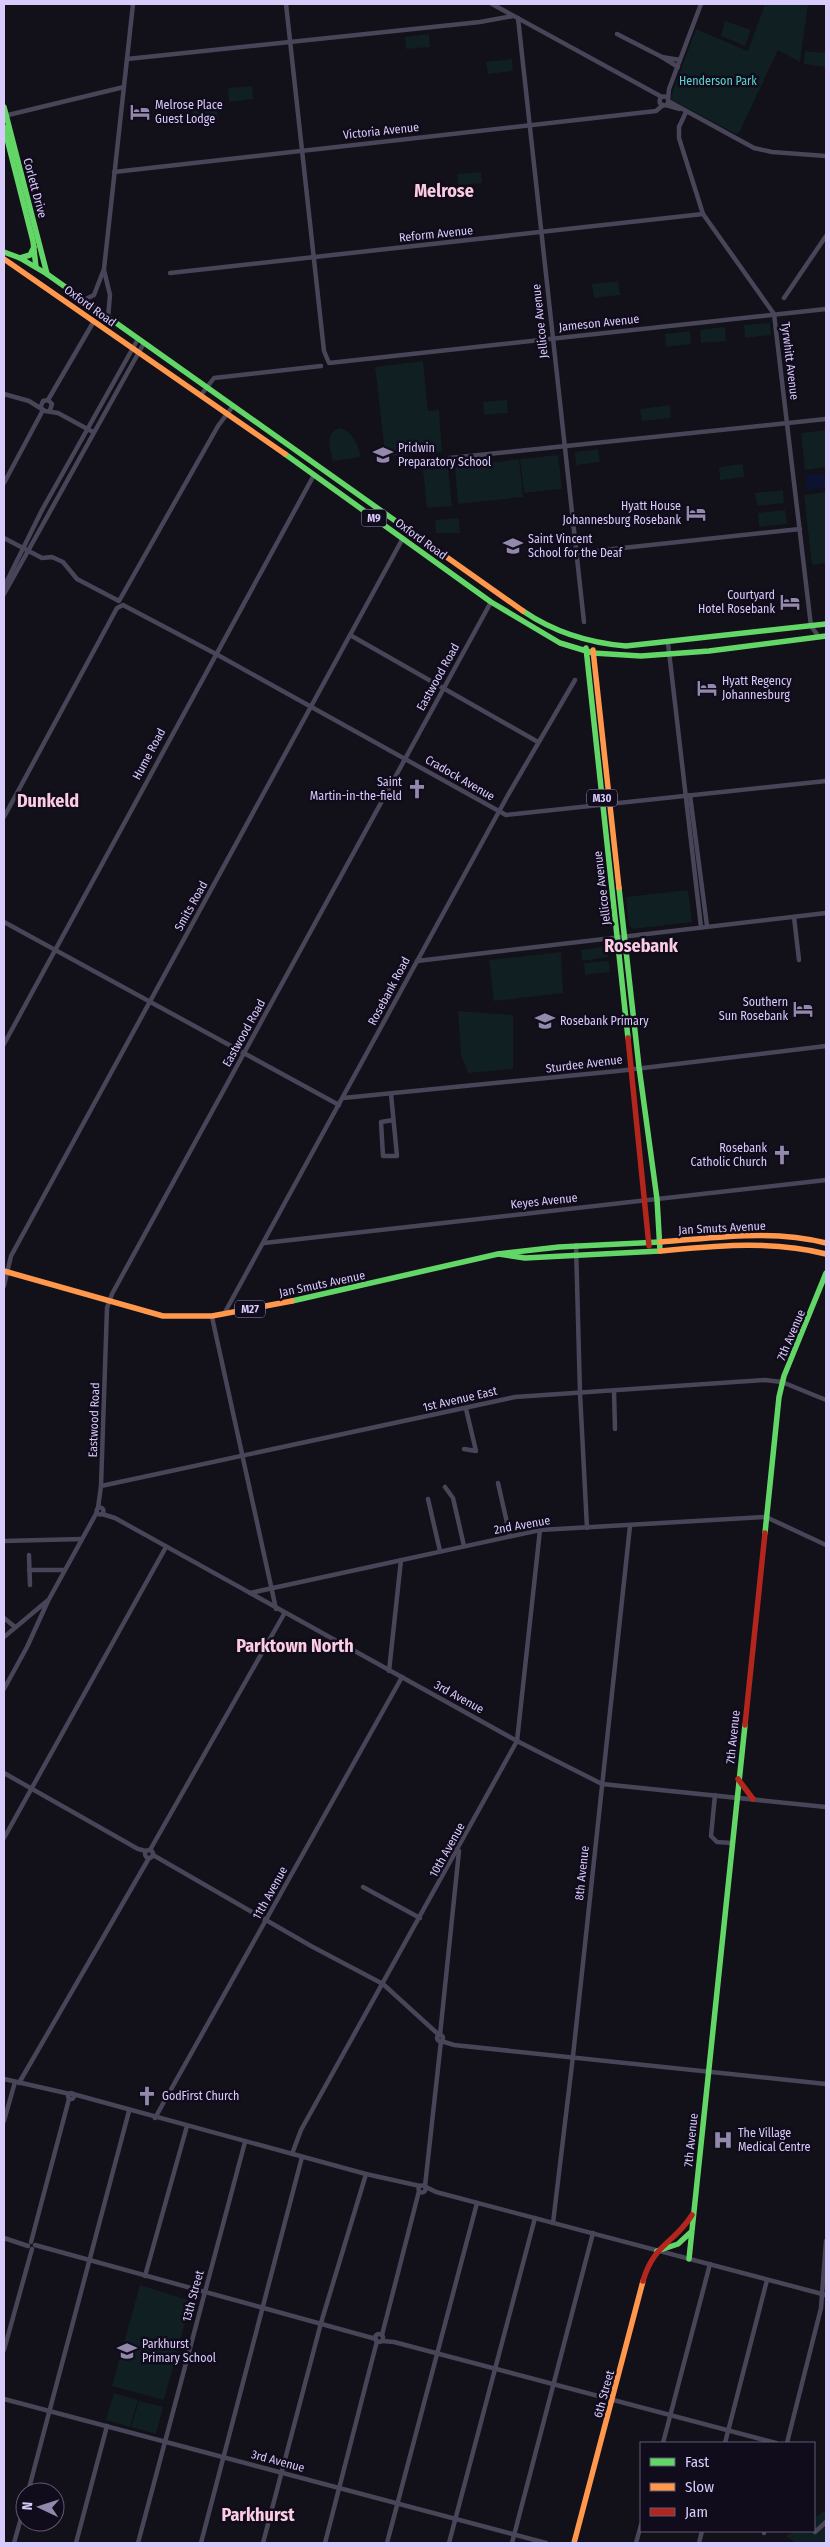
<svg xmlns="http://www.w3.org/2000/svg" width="830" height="2547" viewBox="0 0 830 2547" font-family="'Fira Sans Condensed',sans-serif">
	<rect width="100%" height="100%" fill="#121018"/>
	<!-- green -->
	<g fill="#101f22">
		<polygon points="765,4 808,4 800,62 778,50 739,133 736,134 670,99 696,29 748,51"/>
		<polygon points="725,21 751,30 745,46 721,36"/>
		<polygon points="429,34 430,47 406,49 405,37"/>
		<polygon points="805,51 826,53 826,67 804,64"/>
		<polygon points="512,59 513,71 488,74 486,62"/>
		<polygon points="252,86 253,99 229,102 228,88"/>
		<polygon points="217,106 218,120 194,123 192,108"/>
		<polygon points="481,172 482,183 458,185 457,174"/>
		<polygon points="618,281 620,295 594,298 592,284"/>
		<polygon points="770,323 771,335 745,338 744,325"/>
		<polygon points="725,327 726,341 701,343 700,330"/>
		<polygon points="690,331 691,344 666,347 665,334"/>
		<polygon points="423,361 428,411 439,410 442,452 390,456 385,454 375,367"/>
		<polygon points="507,400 508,413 484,415 483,402"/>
		<polygon points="670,405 671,418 642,421 640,409"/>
		<path d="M339,428C353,431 358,445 361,457L333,461C330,448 324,434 339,428Z"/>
		<polygon points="826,430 826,467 805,470 801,433"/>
		<polygon points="598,449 600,462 576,465 575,452"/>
		<polygon points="558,455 562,489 524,493 520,459"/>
		<polygon points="519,459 523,497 458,504 455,467"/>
		<polygon points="743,464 744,477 720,480 719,467"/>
		<polygon points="448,468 452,506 427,508 423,470"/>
		<polygon points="783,490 784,503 757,506 755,493"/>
		<polygon points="826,492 826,563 812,565 804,495"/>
		<polygon points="785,510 787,524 759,527 758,513"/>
		<polygon points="459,518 460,533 436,533 435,520"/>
		<polygon points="688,890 692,922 633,929 629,925 626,897"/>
		<polygon points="607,946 608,957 582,961 581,950"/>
		<polygon points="561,952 563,993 494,1001 489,960"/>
		<polygon points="609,961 610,972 585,975 584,963"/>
		<polygon points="458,1011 513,1015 513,1069 468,1073 461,1055"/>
		<polygon points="140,2285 191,2301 164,2400 112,2386"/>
		<polygon points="114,2393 138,2400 130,2427 106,2420"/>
		<polygon points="139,2401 163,2407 156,2434 131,2427"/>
		<polygon points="826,2510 826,2543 796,2543 786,2536 795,2531 814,2531 814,2518"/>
	</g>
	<!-- water -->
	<polygon fill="#0c1331" points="824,473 826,488 807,490 805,475"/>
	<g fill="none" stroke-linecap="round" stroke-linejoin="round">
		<!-- stream -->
		<g stroke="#0c1331" stroke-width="1">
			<polyline points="814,2499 826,2488"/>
			<polyline points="775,2543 784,2531"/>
		</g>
		<!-- street -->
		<g stroke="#484558" stroke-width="4.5">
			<polyline points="286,4 324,351 329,363 826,309"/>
			<polyline points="492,4 662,97"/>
			<polyline points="518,18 584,622"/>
			<polyline points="617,34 662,57"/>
			<polyline points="127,59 480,22 513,16"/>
			<polyline points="678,67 662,57 680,60"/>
			<circle cx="664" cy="101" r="4.5"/>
			<polyline points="668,99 669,89 701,4"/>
			<polyline points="668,101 754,148 772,152 826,156"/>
			<polyline points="666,105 680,109"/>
			<polyline points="686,112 679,127 679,138 703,214 774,314 811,626 819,637"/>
			<polyline points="4,116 124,87"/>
			<polyline points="114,172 656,111 663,105"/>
			<polyline points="104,270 110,295 108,318"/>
			<polyline points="170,273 703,214"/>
			<polyline points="784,298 826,236"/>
			<polyline points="84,300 94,295 104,269 133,4"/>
			<polyline points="4,394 29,401 45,411 58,413 93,432"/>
			<polyline points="201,395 214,378 321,366"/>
			<polyline points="48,400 94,321"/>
			<polyline points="41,406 43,401 48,400 52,404 50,410"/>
			<polyline points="450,458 826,419"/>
			<polyline points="4,483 43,410"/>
			<polyline points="4,538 42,558 52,557 63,562 77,579 119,601 218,426 233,406"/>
			<polyline points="576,553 800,529"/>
			<polyline points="4,587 42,510 138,339"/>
			<polyline points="4,594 144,343"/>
			<polyline points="350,635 538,742"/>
			<polyline points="668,643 701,927"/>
			<polyline points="690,795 707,926"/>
			<polyline points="4,817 117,608 123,605 216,654 506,815 826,781"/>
			<polyline points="794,917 799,960"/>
			<polyline points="4,922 339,1105"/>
			<polyline points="417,961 826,913"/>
			<polyline points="4,1044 314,475"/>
			<polyline points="391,1094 397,1156 383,1156 381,1122 393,1120"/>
			<polyline points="343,1098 618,1071 826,1046"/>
			<polyline points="264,1243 826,1180"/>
			<polyline points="576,1245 580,1393 587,1528"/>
			<polyline points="4,1286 11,1256 403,538"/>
			<polyline points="224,1314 508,795 575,680"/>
			<polyline points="212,1317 276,1609"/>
			<polyline points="614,1391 615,1429"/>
			<polyline points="464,1449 476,1451 466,1409"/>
			<polyline points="498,1483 510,1536"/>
			<polyline points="101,1486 515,1397 765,1380 782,1382 826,1400"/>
			<polyline points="445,1487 453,1498 464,1546"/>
			<polyline points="428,1499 440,1551"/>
			<circle cx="100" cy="1511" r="3.5"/>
			<polyline points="98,1508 101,1486 107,1308 112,1294 491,602"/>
			<polyline points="102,1514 115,1518 517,1741 602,1784 826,1807"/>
			<polyline points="4,1541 82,1539"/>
			<polyline points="29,1555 30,1585"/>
			<polyline points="29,1570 64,1570"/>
			<polyline points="250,1593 540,1530 766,1517 826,1545"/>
			<polyline points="4,1618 15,1627"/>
			<polyline points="4,1637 47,1601"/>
			<polyline points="389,1671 401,1560"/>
			<polyline points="4,1689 27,1647 48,1601 97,1512"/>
			<polyline points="4,1773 138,1849 146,1851"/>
			<polyline points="715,1795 711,1836 717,1842 732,1843"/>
			<polyline points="4,1838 166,1547"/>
			<circle cx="149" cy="1854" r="4"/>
			<polyline points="150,1850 284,1614"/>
			<polyline points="153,1855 311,1946 383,1984 439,2035"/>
			<polyline points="363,1887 420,1918"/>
			<circle cx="440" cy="2038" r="3"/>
			<polyline points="440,2035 459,1851"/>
			<polyline points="441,2041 454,2045 826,2084"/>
			<polyline points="4,2079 70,2094"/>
			<polyline points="19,2083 149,1858"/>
			<circle cx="71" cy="2096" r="3"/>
			<polyline points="73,2094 366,2174 420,2186"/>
			<polyline points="155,2118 402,1677"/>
			<polyline points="4,2121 15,2082"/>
			<polyline points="292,2154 301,2130 517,1741 540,1530"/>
			<circle cx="422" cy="2189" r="3.5"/>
			<polyline points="425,2186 441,2041"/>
			<polyline points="426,2187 436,2192 826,2295"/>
			<polyline points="553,2223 573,2056 630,1526"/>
			<polyline points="4,2238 28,2246"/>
			<polyline points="31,2242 69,2099"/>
			<polyline points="35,2245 376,2339"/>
			<polyline points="145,2276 187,2126"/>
			<circle cx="379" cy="2338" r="4"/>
			<polyline points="382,2335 419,2191"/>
			<polyline points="382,2341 394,2342 776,2443"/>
			<polyline points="4,2350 32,2249"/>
			<polyline points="4,2399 546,2543"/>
			<polyline points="663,2443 710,2264"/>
			<polyline points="725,2443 767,2280"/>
			<polyline points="787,2443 821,2308 826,2241"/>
			<polyline points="28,2492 129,2111"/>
			<polyline points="815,2532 826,2522"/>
			<polyline points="764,2533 764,2531"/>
			<polyline points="14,2543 25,2504"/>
			<polyline points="76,2543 107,2426"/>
			<polyline points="138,2543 245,2142"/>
			<polyline points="201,2543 302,2157"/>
			<polyline points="263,2543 321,2323 366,2174"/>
			<polyline points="325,2543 377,2341"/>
			<polyline points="387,2543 477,2203"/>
			<polyline points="449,2543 535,2218"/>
			<polyline points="512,2543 593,2233"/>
			<polyline points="636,2543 641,2525"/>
			<polyline points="699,2543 702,2531"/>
		</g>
		<!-- fast -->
		<g stroke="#63d668" stroke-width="5.5">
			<polyline points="4,107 47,274"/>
			<polyline points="4,127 33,241 36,267"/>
			<polyline points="4,252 20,258 47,274 397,522"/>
			<polyline points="20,258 30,255 34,247"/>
			<polyline points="285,454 491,602 560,643 593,653 641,656 709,651 826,636"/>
			<path d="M523,611C554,632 589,643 626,646L826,624"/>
			<polyline points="586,648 628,1038"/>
			<polyline points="499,1254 525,1258 660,1251 657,1199 639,1067 619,888"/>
			<polyline points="292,1301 498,1254 559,1247 660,1242"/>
			<polyline points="765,1533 779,1397 784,1376 826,1273"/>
			<polyline points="657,2251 678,2244 691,2232"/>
			<polyline points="689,2259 745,1725"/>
		</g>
		<!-- slow -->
		<g stroke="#ff974d" stroke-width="5.5">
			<polyline points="4,259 285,454"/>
			<polyline points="397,522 523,611"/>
			<polyline points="593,650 619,888"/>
			<path d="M660,1242C715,1238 771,1229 826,1243"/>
			<path d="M660,1251C716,1246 771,1240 826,1254"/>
			<polyline points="4,1271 163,1316 212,1316 292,1301"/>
			<polyline points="574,2543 643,2281"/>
		</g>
		<!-- jam -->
		<g stroke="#b3261e" stroke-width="5.5">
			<polyline points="628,1038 649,1246"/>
			<polyline points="745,1725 765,1533"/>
			<polyline points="738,1779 753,1799"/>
			<path d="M643,2281C654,2243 674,2244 692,2215"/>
		</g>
	</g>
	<!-- icons -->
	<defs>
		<symbol id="hotel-bare" viewBox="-9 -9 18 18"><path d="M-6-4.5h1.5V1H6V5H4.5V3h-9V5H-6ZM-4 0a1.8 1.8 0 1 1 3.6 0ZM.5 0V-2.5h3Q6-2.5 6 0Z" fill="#9389ac" stroke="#110c1b" stroke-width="2.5" paint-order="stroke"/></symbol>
		<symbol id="school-bare" viewBox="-9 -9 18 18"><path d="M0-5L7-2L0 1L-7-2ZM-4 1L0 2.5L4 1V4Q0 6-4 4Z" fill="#9389ac" stroke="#110c1b" stroke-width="2.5" paint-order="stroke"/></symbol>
		<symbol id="church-bare" viewBox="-9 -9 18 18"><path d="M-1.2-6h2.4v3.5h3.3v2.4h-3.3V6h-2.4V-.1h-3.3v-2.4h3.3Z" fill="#9389ac" stroke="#110c1b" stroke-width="2.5" paint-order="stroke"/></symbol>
		<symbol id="hospital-bare" viewBox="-9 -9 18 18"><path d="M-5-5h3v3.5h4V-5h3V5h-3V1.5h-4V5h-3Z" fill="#9389ac" stroke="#110c1b" stroke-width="2.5" paint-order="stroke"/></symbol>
	</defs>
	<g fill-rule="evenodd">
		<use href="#hotel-bare" x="126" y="98" width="28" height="28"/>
		<use href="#school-bare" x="369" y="441" width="28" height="28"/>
		<use href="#hotel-bare" x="682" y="499" width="28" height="28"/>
		<use href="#school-bare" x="499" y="532" width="28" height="28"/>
		<use href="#hotel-bare" x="776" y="588" width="28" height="28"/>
		<use href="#hotel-bare" x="693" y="674" width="28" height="28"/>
		<use href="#church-bare" x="403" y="775" width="28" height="28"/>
		<use href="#hotel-bare" x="789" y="995" width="28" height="28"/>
		<use href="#school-bare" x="531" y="1007" width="28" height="28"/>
		<use href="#church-bare" x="768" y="1141" width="28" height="28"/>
		<use href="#church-bare" x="133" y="2082" width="28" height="28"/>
		<use href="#hospital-bare" x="709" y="2126" width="28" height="28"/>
		<use href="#school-bare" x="113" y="2337" width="28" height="28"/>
	</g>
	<g text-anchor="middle" stroke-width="5" stroke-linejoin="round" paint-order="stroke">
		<!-- shield labels -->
		<g fill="#110c1b" stroke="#9c91b8" stroke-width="1">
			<rect x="361.5" y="509.5" width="25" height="17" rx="4"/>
			<rect x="587" y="789.5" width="30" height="17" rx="4"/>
			<rect x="235" y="1300.5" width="30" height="17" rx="4"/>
		</g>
		<g font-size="11" font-weight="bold" fill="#d8cafb">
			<text x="374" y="522">M9</text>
			<text x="602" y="802">M30</text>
			<text x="250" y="1313">M27</text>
		</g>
		<!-- park labels -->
		<g font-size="12" fill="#5dd4ca" stroke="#110c1b">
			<text x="718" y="85">Henderson Park</text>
		</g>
		<!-- poi labels -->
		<g font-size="12" fill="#d8cafb" stroke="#110c1b" text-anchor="start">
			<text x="155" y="109">Melrose Place<tspan x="155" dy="14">Guest Lodge</tspan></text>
			<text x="398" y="452">Pridwin<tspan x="398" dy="14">Preparatory School</tspan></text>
			<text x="681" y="510" text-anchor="end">Hyatt House<tspan x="681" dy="14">Johannesburg Rosebank</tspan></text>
			<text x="528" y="543">Saint Vincent<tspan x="528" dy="14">School for the Deaf</tspan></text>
			<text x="775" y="599" text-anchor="end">Courtyard<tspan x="775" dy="14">Hotel Rosebank</tspan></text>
			<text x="722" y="685">Hyatt Regency<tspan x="722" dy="14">Johannesburg</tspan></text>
			<text x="402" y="786" text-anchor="end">Saint<tspan x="402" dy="14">Martin-in-the-field</tspan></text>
			<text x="788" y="1006" text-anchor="end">Southern<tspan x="788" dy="14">Sun Rosebank</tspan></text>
			<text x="560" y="1025">Rosebank Primary</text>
			<text x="767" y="1152" text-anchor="end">Rosebank<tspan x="767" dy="14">Catholic Church</tspan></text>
			<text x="162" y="2100">GodFirst Church</text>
			<text x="738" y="2137">The Village<tspan x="738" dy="14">Medical Centre</tspan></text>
			<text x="142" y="2348">Parkhurst<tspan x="142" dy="14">Primary School</tspan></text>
		</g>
		<!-- street labels -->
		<g font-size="12" fill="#d8cafb" stroke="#110c1b">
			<text transform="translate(381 131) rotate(-6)" y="4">Victoria Avenue</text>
			<text transform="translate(35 188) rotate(75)" y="4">Corlett Drive</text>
			<text transform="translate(436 234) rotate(-6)" y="4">Reform Avenue</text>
			<text transform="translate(90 306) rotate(36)" y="4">Oxford Road</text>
			<text transform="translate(540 321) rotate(-96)" y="4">Jellicoe Avenue</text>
			<text transform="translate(599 323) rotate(-6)" y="4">Jameson Avenue</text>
			<text transform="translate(790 361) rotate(83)" y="4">Tyrwhitt Avenue</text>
			<text transform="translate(421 539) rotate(36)" y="4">Oxford Road</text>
			<text transform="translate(438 677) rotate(-61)" y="4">Eastwood Road</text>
			<text transform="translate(149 754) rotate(-62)" y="4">Hume Road</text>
			<text transform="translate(460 778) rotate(30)" y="4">Cradock Avenue</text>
			<text transform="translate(602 888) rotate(-97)" y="4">Jellicoe Avenue</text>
			<text transform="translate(191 906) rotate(-61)" y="4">Smits Road</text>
			<text transform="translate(389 991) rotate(-62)" y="4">Rosebank Road</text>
			<text transform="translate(244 1033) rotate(-61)" y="4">Eastwood Road</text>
			<text transform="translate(584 1064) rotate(-7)" y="4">Sturdee Avenue</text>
			<text transform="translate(544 1201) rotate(-6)" y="4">Keyes Avenue</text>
			<text transform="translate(722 1228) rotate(-3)" y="4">Jan Smuts Avenue</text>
			<text transform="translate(322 1284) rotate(-12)" y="4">Jan Smuts Avenue</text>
			<text transform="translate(791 1335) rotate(-67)" y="4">7th Avenue</text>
			<text transform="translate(460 1399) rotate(-13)" y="4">1st Avenue East</text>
			<text transform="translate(94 1420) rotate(-88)" y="4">Eastwood Road</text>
			<text transform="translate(522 1525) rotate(-10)" y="4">2nd Avenue</text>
			<text transform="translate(459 1697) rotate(29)" y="4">3rd Avenue</text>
			<text transform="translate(733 1737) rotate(-84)" y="4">7th Avenue</text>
			<text transform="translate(447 1850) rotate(-61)" y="4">10th Avenue</text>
			<text transform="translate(582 1873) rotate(-84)" y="4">8th Avenue</text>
			<text transform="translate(270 1893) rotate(-61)" y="4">11th Avenue</text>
			<text transform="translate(691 2140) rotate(-84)" y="4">7th Avenue</text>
			<text transform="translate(193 2296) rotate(-75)" y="4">13th Street</text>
			<text transform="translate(604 2394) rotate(-75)" y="4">6th Street</text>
			<text transform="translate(278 2461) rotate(15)" y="4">3rd Avenue</text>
		</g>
		<!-- district labels -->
		<g font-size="18" font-weight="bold" fill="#fbcce2" stroke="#110c1b">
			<text x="444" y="197">Melrose</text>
			<text x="48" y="807">Dunkeld</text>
			<text x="641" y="952">Rosebank</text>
			<text x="295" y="1652">Parktown North</text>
			<text x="258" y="2521">Parkhurst</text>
		</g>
	</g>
	<!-- border -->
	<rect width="830" height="2547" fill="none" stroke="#d8cafb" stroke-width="10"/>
	<!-- legend -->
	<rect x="640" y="2442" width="175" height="90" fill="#110c1b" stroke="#615875"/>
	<rect x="650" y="2458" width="25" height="8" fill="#63d668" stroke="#615875"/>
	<text x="685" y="2467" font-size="15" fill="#d8cafb">Fast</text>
	<rect x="650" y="2483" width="25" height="8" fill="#ff974d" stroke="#615875"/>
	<text x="685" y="2492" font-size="15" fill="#d8cafb">Slow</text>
	<rect x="650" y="2508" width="25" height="8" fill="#b3261e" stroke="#615875"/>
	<text x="685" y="2517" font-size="15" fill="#d8cafb">Jam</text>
	<!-- north arrow -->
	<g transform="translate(40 2507) rotate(274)"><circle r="24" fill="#110c1b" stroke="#615875"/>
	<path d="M0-4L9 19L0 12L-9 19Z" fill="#9389ac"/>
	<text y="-8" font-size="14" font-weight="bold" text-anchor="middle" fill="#d8cafb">N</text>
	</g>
</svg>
